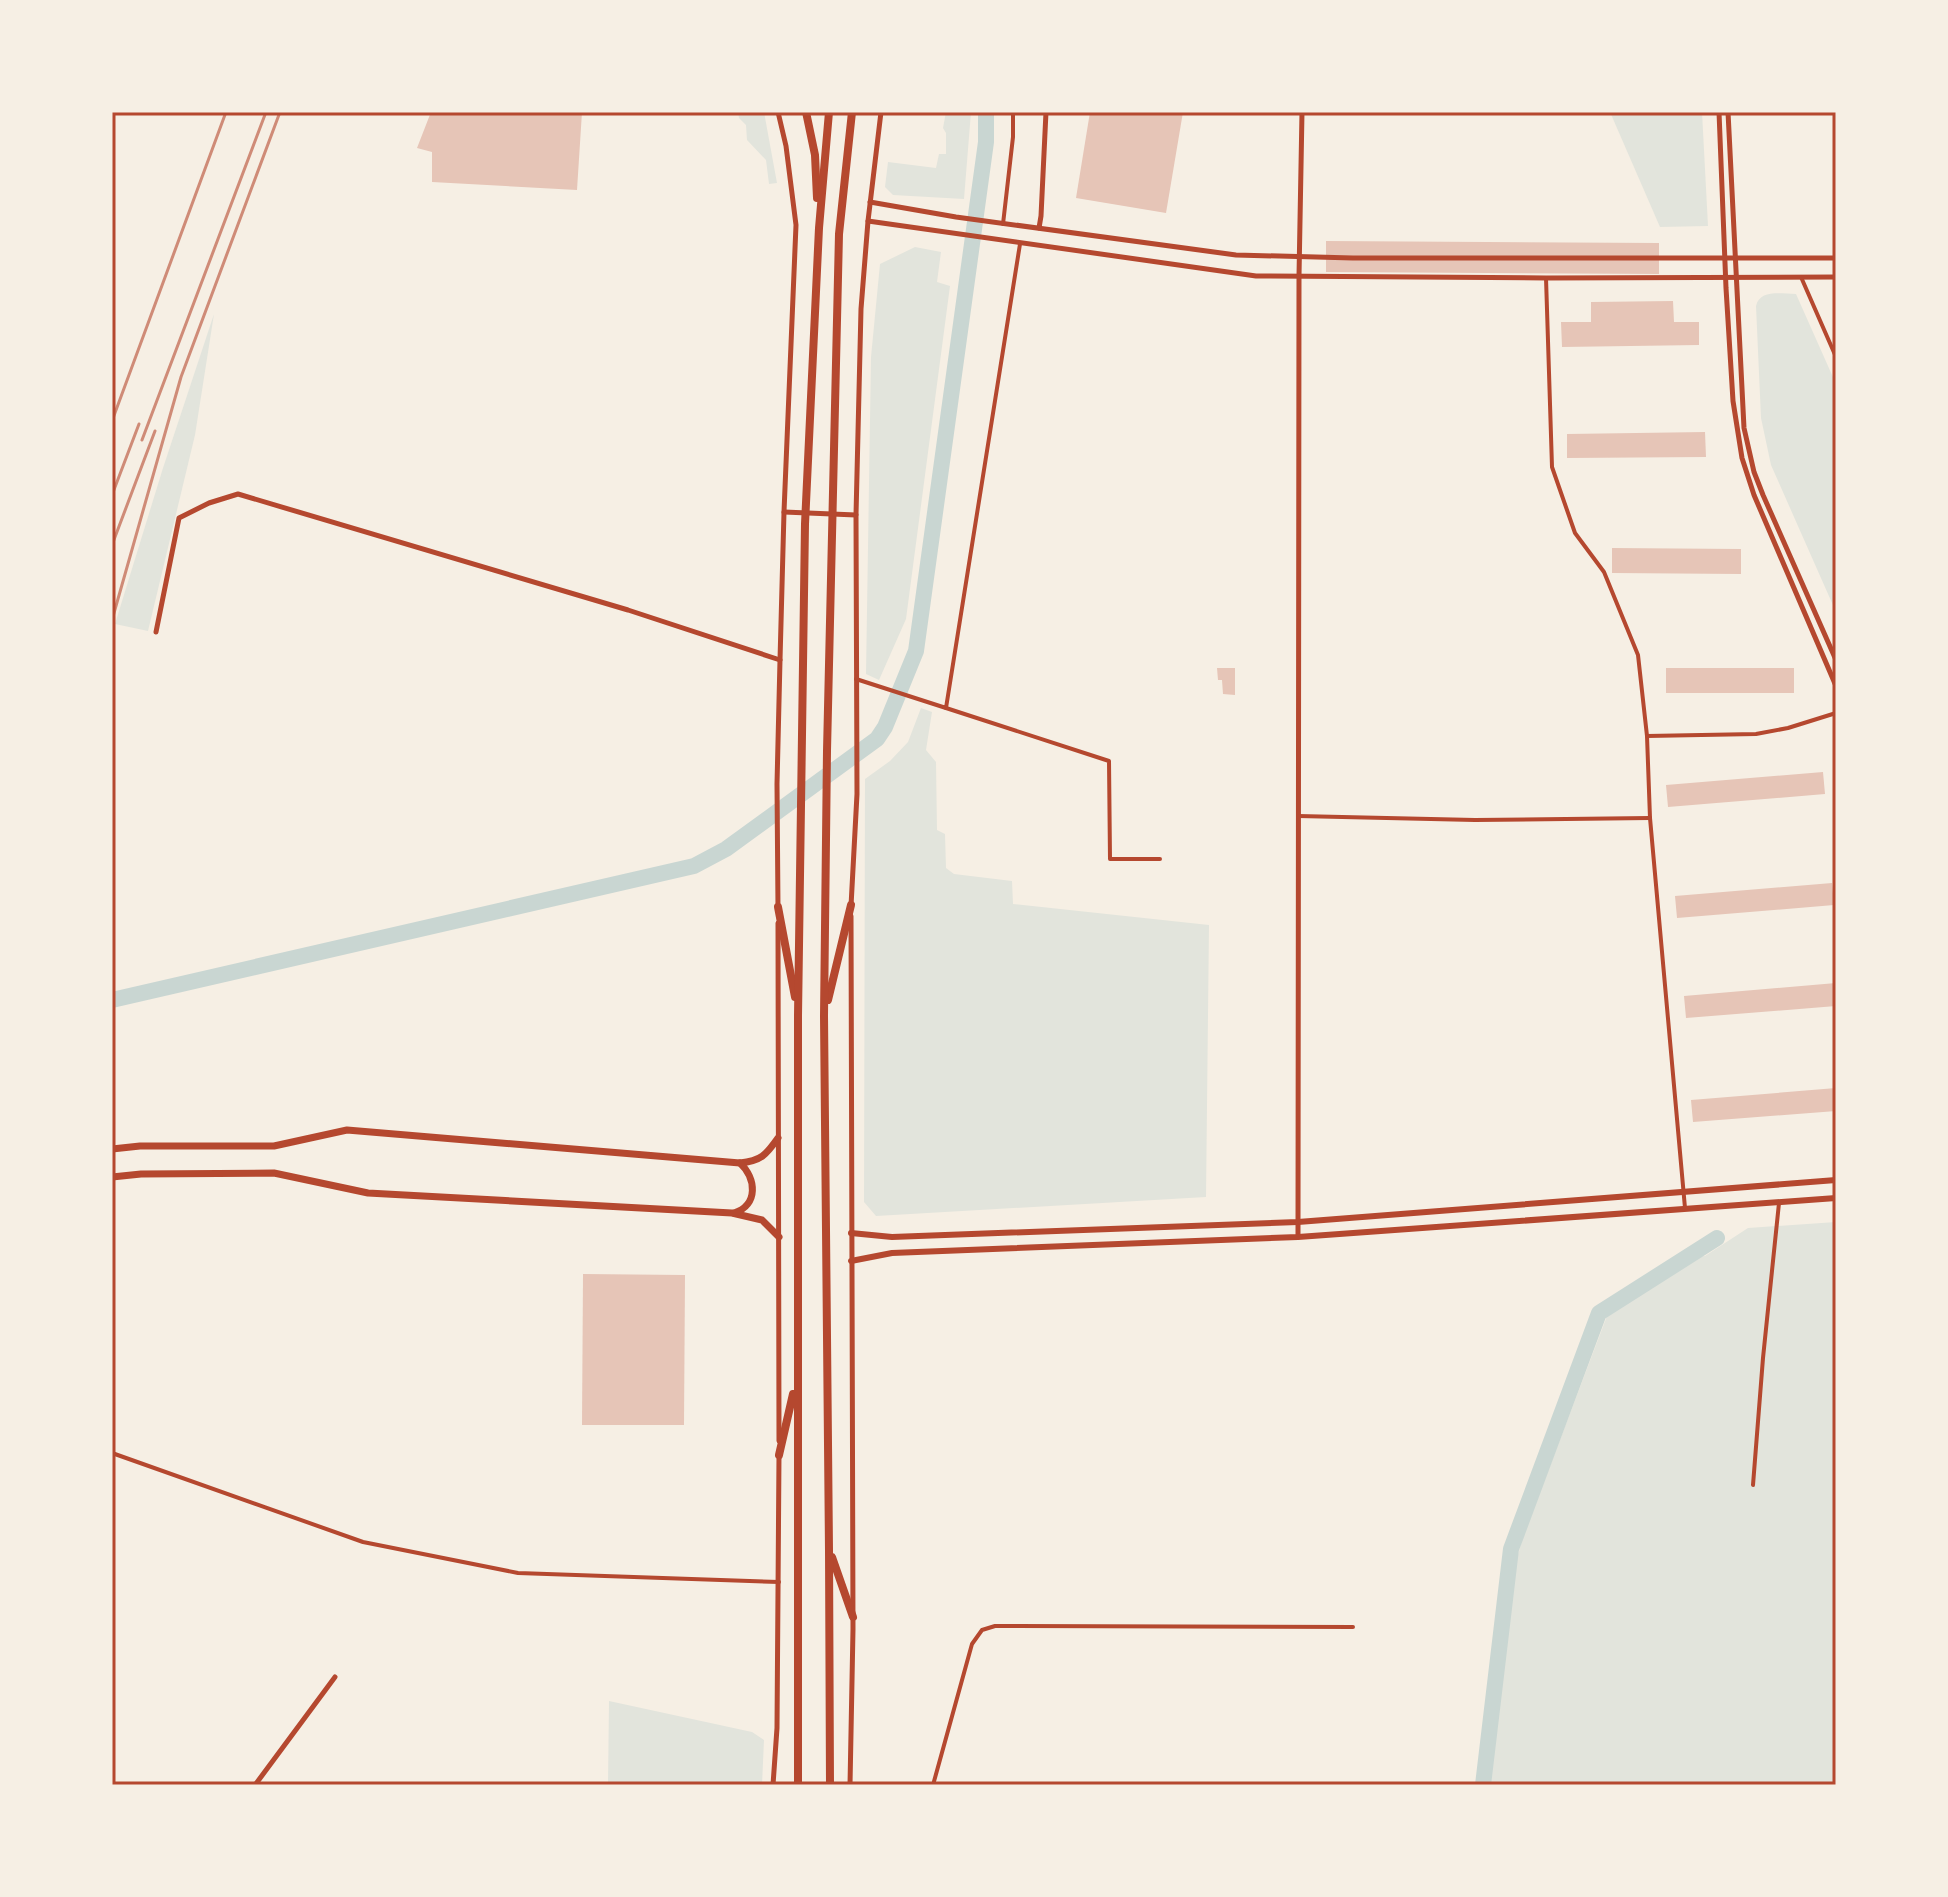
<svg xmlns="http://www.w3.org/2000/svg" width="1948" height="1897" viewBox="0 0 1948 1897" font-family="'PT Sans Narrow',sans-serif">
	<rect width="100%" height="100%" fill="#f6efe4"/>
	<!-- green -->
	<g fill="#e2e4dc">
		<polygon points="738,112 764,112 777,183 769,184 766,160 747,140 746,125 739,118"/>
		<polygon points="946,112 971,112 964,199 893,195 885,187 888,162 936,168 939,154 946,154 946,133 943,128"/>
		<polygon points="1610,112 1702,112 1708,226 1660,227"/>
		<polygon points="915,247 941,252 937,282 950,286 906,619 879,680 866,674 871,357 880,264"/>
		<path d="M1796,294L1836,384V612L1771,465L1761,418L1756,306C1760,289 1781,294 1796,294Z"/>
		<polygon points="214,314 195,435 148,631 115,624 163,468"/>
		<polygon points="921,708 932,712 926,750 936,762 937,830 945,834 946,868 954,874 1012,881 1013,904 1209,925 1206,1197 876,1216 864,1202 865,779 890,761 908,742"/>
		<polygon points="1836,1222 1836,1785 1488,1785 1506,1597 1523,1537 1607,1316 1670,1259 1705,1256 1748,1228"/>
		<polygon points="609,1701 752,1732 764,1740 762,1785 608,1785"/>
	</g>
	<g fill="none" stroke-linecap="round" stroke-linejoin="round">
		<!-- river -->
		<g stroke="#c9d6d2" stroke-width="16">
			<polyline points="112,1000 694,866 726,849 877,739 885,727 916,651 986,142 986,112"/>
			<polyline points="1483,1785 1511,1549 1599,1313 1717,1238"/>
		</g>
	</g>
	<!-- building -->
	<g fill="#e6c5b7">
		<polygon points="431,112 582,112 577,190 432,182 432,152 417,148"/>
		<polygon points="1090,112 1183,112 1166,213 1076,198"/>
		<polygon points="1326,241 1659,243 1659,274 1326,272"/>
		<polygon points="1673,301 1674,322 1699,322 1699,345 1562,347 1561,322 1591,322 1591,302"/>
		<polygon points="1705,432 1706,457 1567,458 1567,434"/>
		<polygon points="1612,548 1741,549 1741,574 1612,573"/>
		<polygon points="1217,668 1235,668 1235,695 1223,694 1222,680 1218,680"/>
		<rect x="1666" y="668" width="128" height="25"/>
		<polygon points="1823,772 1825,794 1668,807 1666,785"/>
		<polygon points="1832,883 1834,905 1677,918 1675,896"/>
		<polygon points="1836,983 1836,1006 1686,1018 1684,996"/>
		<polygon points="1836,1088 1836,1111 1693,1122 1691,1100"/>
		<polygon points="583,1274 685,1275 684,1425 582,1425"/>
	</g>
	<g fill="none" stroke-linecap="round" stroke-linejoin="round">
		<!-- minor -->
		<g stroke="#b5482f" stroke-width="4">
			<polyline points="1003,224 1013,137 1013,112"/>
			<polyline points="1801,277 1836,357"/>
			<polyline points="1546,278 1552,467 1575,533 1604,572 1638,655 1647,736 1756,734 1788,728 1836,713"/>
			<polyline points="856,679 946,708 1020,244"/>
			<polyline points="946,708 1109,761 1110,859 1160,859"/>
			<polyline points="1647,736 1650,818 1685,1208"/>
			<polyline points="1298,816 1475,820 1650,818"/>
			<polyline points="112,1453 363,1542 518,1573 779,1582"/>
			<polyline points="1753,1485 1763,1358 1779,1203"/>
			<polyline points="933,1785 972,1644 982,1630 995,1626 1353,1627"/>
		</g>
		<!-- tertiary -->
		<g stroke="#b5482f" stroke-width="5">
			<polyline points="1719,112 1726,288 1733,401 1742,458 1754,495 1836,686"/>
			<polyline points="1728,112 1744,428 1754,472 1763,495 1836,660"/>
			<polyline points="870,202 956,217 1236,255 1353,258 1836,258"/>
			<polyline points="868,221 1256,276 1546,278 1836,277"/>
			<polyline points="1039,228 1041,216 1046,112"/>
			<polyline points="784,512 856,515"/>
			<polyline points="156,632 179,518 209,503 238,494 628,610 780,660"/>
			<polyline points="851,906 857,794 856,515 861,309 868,221 881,112"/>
			<polyline points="778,909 777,784 780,660 784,512 796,225 786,146 778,112"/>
			<polyline points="778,923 779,1441"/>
			<polyline points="1298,1237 1299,276 1302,112"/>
			<polyline points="255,1785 335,1677"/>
			<polyline points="773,1785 777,1728 779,1455"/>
			<polyline points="850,1785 853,1629 851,916"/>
		</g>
		<!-- secondary -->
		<g stroke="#b5482f" stroke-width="6">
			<polyline points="851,1233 892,1237 1298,1222 1836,1180"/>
			<polyline points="851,1261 892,1253 1298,1237 1836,1198"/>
		</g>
		<!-- primary -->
		<g stroke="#b5482f" stroke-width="7">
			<path d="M112,1149L140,1146H274L347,1130L740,1163C761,1161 766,1155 778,1138"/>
			<polyline points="112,1177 141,1174 274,1173 368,1193 732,1213 762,1220 779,1237"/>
			<path d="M734,1213C759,1205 756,1178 740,1163"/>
		</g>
		<!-- motorway -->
		<g stroke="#b5482f" stroke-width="8">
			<polyline points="806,112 815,155 817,198"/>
			<polyline points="778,907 795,997"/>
			<polyline points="828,1000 851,905"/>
			<polyline points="779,1455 793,1394"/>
			<polyline points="832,1557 853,1617"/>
			<polyline points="798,1785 798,1016 805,524 819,228 829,112"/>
			<polyline points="830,1785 829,1550 824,1016 827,751 839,234 852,112"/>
		</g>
		<!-- rail -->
		<g stroke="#cf8b77" stroke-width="3">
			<polyline points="112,421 226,112"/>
			<polyline points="142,440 266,112"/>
			<polyline points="112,495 139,424"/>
			<polyline points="112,545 155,431"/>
			<polyline points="112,620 181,377 280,112"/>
		</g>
	</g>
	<!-- border -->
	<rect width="1948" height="1897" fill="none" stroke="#f6efe4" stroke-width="228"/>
	<rect x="114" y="114" width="1720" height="1669" fill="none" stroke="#b5482f" stroke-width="3"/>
</svg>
